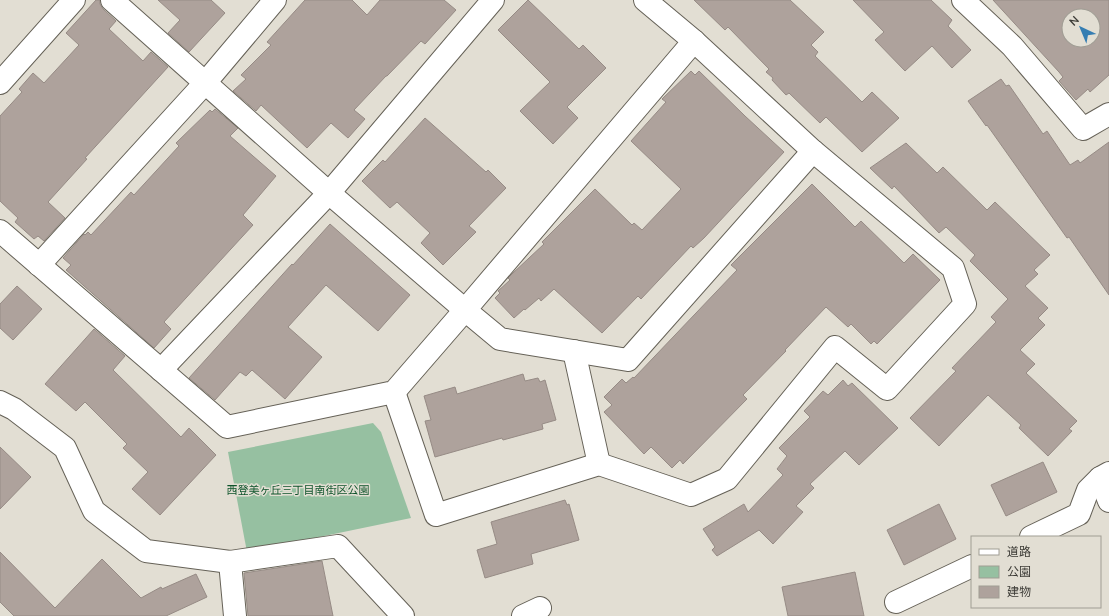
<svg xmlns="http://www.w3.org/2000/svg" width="1109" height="616" viewBox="0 0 1109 616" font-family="Mulish,'Noto Sans JP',sans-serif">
	<rect width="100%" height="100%" fill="#e2ded3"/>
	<!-- green -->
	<polygon fill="#96c0a1" points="373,423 381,432 411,518 247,552 228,452"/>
	<!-- building -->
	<g fill="#aea29c" stroke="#968b85" fill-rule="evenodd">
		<polygon points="96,0 100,0 100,4 103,9 116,21 109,29 143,61 151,52 168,67 85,158 87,159 48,202 65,218 44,241 38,236 34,239 15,222 18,218 0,201 0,116 22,92 19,89 33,73 44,83 79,45 66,33"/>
		<polygon points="158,0 211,0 225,13 189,52 168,33 180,20"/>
		<polygon points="305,0 352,0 367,15 380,0 444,0 456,10 425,44 421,41 387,76 386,76 354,110 365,119 348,138 331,123 307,148 261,105 256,111 233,91 246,79 241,75 271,45 267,42"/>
		<polygon points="528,0 579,49 583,45 606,68 567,107 578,118 553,144 520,111 550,82 498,30"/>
		<polygon points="694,0 790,0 824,32 811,45 818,52 815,56 862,102 872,92 899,118 862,152 826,117 820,123 789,93 786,95 772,80 773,78 766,72 769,69 728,27 725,30"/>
		<polygon points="853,0 931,0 952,20 948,26 971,50 952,68 932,46 905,71 875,40 884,32"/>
		<path d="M993,0H1109V75L1090,92L1088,89L1076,100L1059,81L1063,77L1059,72ZM1069,16H1093V40H1069Z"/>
		<polygon points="691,71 695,75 699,71 745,116 784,152 704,238 693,248 691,246 641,299 638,296 602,333 554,289 541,301 539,298 525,310 524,309 514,318 495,298 500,293 498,291 510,280 508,278 513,273 544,244 542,242 595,189 632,225 634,223 642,230 681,189 631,141 666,102 662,99"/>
		<polygon points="1001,79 1006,86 1009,85 1043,134 1047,131 1070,165 1078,160 1080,163 1109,142 1109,295 1069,237 1067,238 987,125 986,126 968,101"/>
		<polygon points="215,109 238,128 230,136 276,176 243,215 253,225 164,322 171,329 154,348 66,270 71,265 63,258 84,234 85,235 88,232 91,235 131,192 134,195 179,146 176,143 210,110 212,112"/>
		<polygon points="425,118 486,172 488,170 506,188 469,226 476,232 443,265 421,243 430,233 397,202 390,208 362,181 383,160 385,162"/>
		<polygon points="906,143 937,173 943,167 987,210 995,202 1050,255 1034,270 1038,274 1025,286 1048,308 1038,318 1045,325 1020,350 1035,364 1026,373 1077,421 1069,429 1072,431 1048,456 1019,428 1021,425 988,395 939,446 910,418 956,371 952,368 996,322 991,317 1008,299 970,261 975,255 946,227 939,233 894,186 892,189 870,168"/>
		<polygon points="812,184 855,227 861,221 904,263 913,254 940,280 877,344 874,341 871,344 851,324 848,327 826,307 785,350 786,351 743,395 747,399 683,464 680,460 672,468 651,447 644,454 604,412 612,405 604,397 622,379 626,383 633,377 634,378 737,270 731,265"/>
		<polygon points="330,224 410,295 378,331 326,285 288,327 322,357 285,399 252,370 246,376 240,372 215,400 189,378 292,264 293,265"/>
		<polygon points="17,286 42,309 13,340 0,328 0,304"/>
		<polygon points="94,329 125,356 113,370 181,437 189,428 216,455 160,515 132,489 148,472 123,448 127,444 85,402 76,411 45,384"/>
		<polygon points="523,374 525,381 538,378 540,382 545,380 556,420 542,424 543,429 503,440 502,438 435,457 425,421 431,420 424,396 455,387 457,394"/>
		<polygon points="843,380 848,386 852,383 898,428 859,465 845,451 810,484 814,488 796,506 803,512 773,544 759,530 717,556 712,550 715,547 703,529 744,504 748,512 783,475 777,469 787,456 779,448 810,417 804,411 823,391 828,395"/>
		<polygon points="0,447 31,477 0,509"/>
		<polygon points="1043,462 1057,492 1006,516 991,485"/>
		<polygon points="565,500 567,505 569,504 579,540 531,554 533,564 485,578 477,550 497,544 491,522"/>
		<polygon points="939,504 956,539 904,565 887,530"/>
		<polygon points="0,552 55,608 102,559 141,598 161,587 162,589 196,574 207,597 166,616 14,616 0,602"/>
		<polygon points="322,561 333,616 248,616 244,573"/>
		<polygon points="855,572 864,616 788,616 782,587"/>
	</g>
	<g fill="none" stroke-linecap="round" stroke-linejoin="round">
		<defs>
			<g id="minor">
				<polyline points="112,0 329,193 465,310 500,339 628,360 813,151"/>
				<polyline points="963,0 1012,46 1083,129 1109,114"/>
				<polyline points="0,83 74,0"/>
				<polyline points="0,231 227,427 394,392 465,310 694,41"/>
				<polyline points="39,265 205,83 275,0"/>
				<polyline points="574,351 599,464"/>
				<polyline points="161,370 329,193 493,0"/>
				<polyline points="394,392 436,515 599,464 691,495 727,479 835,347 887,389 965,304 953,268 813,151 694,41 645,0"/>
				<polyline points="0,402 14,409 65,448 94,511 146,551 230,562"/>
				<polyline points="1109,473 1100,478 1109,501"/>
				<polyline points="1031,537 1079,514 1088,490 1100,478"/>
				<polyline points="896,602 972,566"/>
				<polyline points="235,616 230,562 338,546 403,616"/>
				<polyline points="523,616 540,608"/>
			</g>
		</defs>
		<!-- minor casing -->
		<use href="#minor" stroke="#656157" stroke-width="24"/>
		<!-- minor -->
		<use href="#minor" stroke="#fff" stroke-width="22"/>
	</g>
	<g text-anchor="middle" stroke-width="3" stroke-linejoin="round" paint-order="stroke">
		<!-- park labels -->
		<g font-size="11" fill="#0e542b" stroke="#e2ded3">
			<text x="298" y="494">西登美ヶ丘三丁目南街区公園</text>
		</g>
	</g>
	<!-- legend -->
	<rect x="971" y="536" width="130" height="72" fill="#e2ded3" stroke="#a09d94"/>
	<rect x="979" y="549" width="20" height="6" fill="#ffffff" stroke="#a09d94"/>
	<text x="1007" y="556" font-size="12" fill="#3c3b36">道路</text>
	<rect x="979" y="566" width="20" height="12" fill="#96c0a1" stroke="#a09d94"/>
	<text x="1007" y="576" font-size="12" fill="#3c3b36">公園</text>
	<rect x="979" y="586" width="20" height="12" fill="#aea29c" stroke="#a09d94"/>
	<text x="1007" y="596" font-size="12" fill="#3c3b36">建物</text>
	<!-- north arrow -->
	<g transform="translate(1081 28) rotate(316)"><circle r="19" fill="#e2ded3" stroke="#a09d94"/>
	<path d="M0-3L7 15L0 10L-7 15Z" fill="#357db2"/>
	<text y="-6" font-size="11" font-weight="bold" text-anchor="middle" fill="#3c3b36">N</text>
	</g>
</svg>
